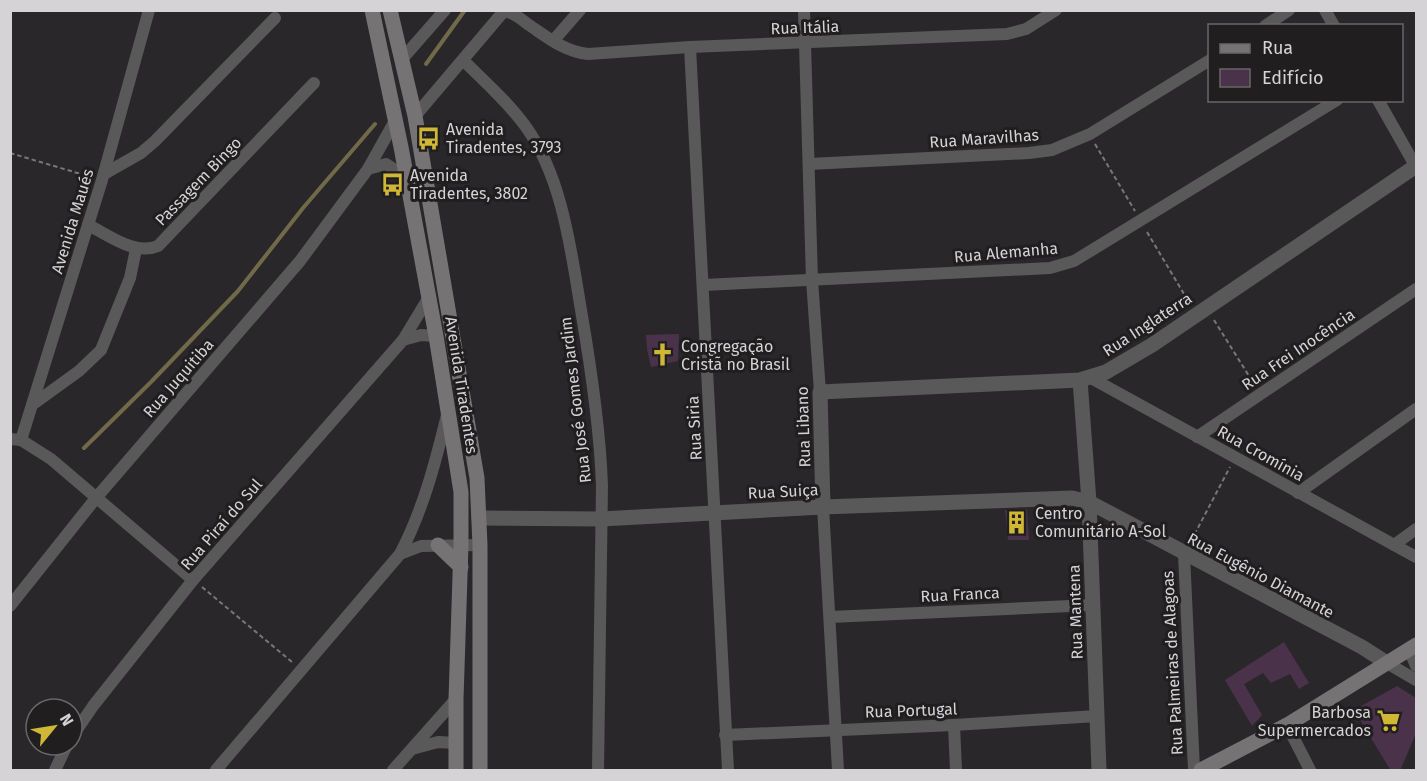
<svg xmlns="http://www.w3.org/2000/svg" width="1427" height="781" viewBox="0 0 1427 781" font-family="'Fira Sans',sans-serif">
	<rect width="100%" height="100%" fill="#2a272a"/>
	<g fill="none" stroke-linecap="round" stroke-linejoin="round">
		<!-- stream -->
		<g stroke="#706a49" stroke-width="4">
			<polyline points="426,64 465,10"/>
			<polyline points="84,448 151,382 238,291 303,208 375,124"/>
		</g>
	</g>
	<!-- building -->
	<g fill="#4a334a">
		<polygon points="679,334 678,361 651,367 647,349 646,335"/>
		<polygon points="1027,509 1029,540 1008,540 1005,510"/>
		<polygon points="1284,642 1309,683 1299,689 1290,674 1271,683 1263,673 1244,684 1262,715 1252,726 1225,680"/>
		<polygon points="1397,686 1416,698 1416,733 1400,771 1391,771 1354,710"/>
	</g>
	<g fill="none" stroke-linecap="round" stroke-linejoin="round">
		<!-- path -->
		<g stroke="#787678" stroke-width="2" stroke-dasharray="4.5 3" stroke-linecap="butt">
			<polyline points="1095,144 1135,211"/>
			<polyline points="10,153 91,177"/>
			<polyline points="1147,232 1190,304"/>
			<polyline points="1214,320 1254,384"/>
			<polyline points="1191,541 1230,467"/>
			<polyline points="202,587 292,662"/>
		</g>
		<!-- minor -->
		<g stroke="#5a595a" stroke-width="12">
			<polyline points="804,10 812,280 820,392"/>
			<polyline points="1325,10 1334,26"/>
			<polyline points="1265,26 1289,10"/>
			<polyline points="553,41 580,10"/>
			<polyline points="690,47 728,770"/>
			<polyline points="403,58 445,10"/>
			<path d="M464,61C485,82 509,103 526,127C562,177 571,250 581,310C591,368 600,427 602,486L598,770"/>
			<polyline points="1378,100 1416,167"/>
			<path d="M415,116L504,11C513,12 521,19 529,25C547,37 565,52 588,54L690,47L1007,34L1026,29L1056,10"/>
			<polyline points="809,164 1029,153 1052,150 1090,134 1210,60"/>
			<polyline points="368,169 386,164 407,178"/>
			<polyline points="104,174 141,153 155,141 275,18"/>
			<path d="M88,225C109,235 135,256 158,246L314,83"/>
			<polyline points="704,285 1050,268 1074,261 1337,100"/>
			<polyline points="403,340 421,335 436,336"/>
			<polyline points="1091,378 1416,557"/>
			<polyline points="32,405 79,371 101,350 130,278 136,249"/>
			<polyline points="1197,437 1416,289"/>
			<polyline points="10,439 21,440 51,459 193,580"/>
			<polyline points="21,440 102,180 149,10"/>
			<polyline points="1298,493 1416,409"/>
			<polyline points="823,507 838,770"/>
			<polyline points="1394,545 1416,529"/>
			<polyline points="400,554 421,546 480,545"/>
			<polyline points="1184,554 1194,770"/>
			<polyline points="10,606 96,498 300,261 368,169 396,119"/>
			<polyline points="830,617 1092,605"/>
			<polyline points="1409,649 1416,666"/>
			<polyline points="1387,663 1416,680"/>
			<polyline points="954,725 956,770"/>
			<polyline points="1287,725 1310,770"/>
			<polyline points="725,735 954,725 1097,716"/>
			<polyline points="72,737 93,706 193,580 403,340 429,297"/>
			<polyline points="412,749 438,742 456,743"/>
			<polyline points="55,770 67,745"/>
			<path d="M216,770L400,554C423,510 435,464 447,415"/>
			<polyline points="393,770 456,699"/>
		</g>
		<!-- tertiary -->
		<g stroke="#5a595a" stroke-width="15">
			<polyline points="1080,380 1089,502 1099,770"/>
			<polyline points="823,507 820,392 1080,380 1106,372 1152,345 1416,166"/>
			<polyline points="479,518 601,519 823,507 1072,498 1089,502 1362,647 1387,663"/>
		</g>
		<!-- secondary -->
		<g stroke="#767375" stroke-width="15">
			<polyline points="372,10 401,147 436,336 461,492 461,545 456,699 456,770"/>
			<polyline points="390,10 415,116 477,478 480,545 480,770"/>
			<polyline points="438,545 461,567"/>
			<polyline points="1201,770 1287,725 1416,645"/>
		</g>
	</g>
	<!-- icons -->
	<defs>
		<symbol id="bus-bare" viewBox="-9 -9 18 18"><path d="M-5-6H5V4H4V6H2V4H-2V6H-4V4H-5ZM-3.5-4V0h7V-4ZM-3.5 1.2v1.5H-2V1.2ZM2 1.2v1.5H3.5V1.2Z" fill="#d0b736" stroke="#211e20" stroke-width="2.5" paint-order="stroke"/></symbol>
		<symbol id="church-bare" viewBox="-9 -9 18 18"><path d="M-1.2-6h2.4v3.5h3.3v2.4h-3.3V6h-2.4V-.1h-3.3v-2.4h3.3Z" fill="#d0b736" stroke="#211e20" stroke-width="2.5" paint-order="stroke"/></symbol>
		<symbol id="building-bare" viewBox="-9 -9 18 18"><path d="M-4-6H4V6H1V3H-1V6H-4ZM-2.5-4.3h1.7v1.8h-1.7ZM.8-4.3h1.7v1.8H.8ZM-2.5-1h1.7V.8h-1.7ZM.8-1h1.7V.8H.8Z" fill="#d0b736" stroke="#211e20" stroke-width="2.5" paint-order="stroke"/></symbol>
		<symbol id="supermarket-bare" viewBox="-9 -9 18 18"><path d="M-6-5.5h2.5l.6 2H6L4.5 2H-2.5L-4.4-4H-6ZM-1.5 3.2a1.3 1.3 0 1 0 .1 0ZM3 3.2a1.3 1.3 0 1 0 .1 0Z" fill="#d0b736" stroke="#211e20" stroke-width="2.5" paint-order="stroke"/></symbol>
	</defs>
	<g fill-rule="evenodd">
		<use href="#bus-bare" x="412" y="122" width="33" height="33"/>
		<use href="#bus-bare" x="376" y="168" width="33" height="33"/>
		<use href="#church-bare" x="646" y="338" width="33" height="33"/>
		<use href="#building-bare" x="1000" y="506" width="33" height="33"/>
		<use href="#supermarket-bare" x="1372" y="704" width="33" height="33"/>
	</g>
	<g text-anchor="middle" stroke-width="6" stroke-linejoin="round" paint-order="stroke">
		<!-- street labels -->
		<g font-size="16" fill="#d5d3d5" stroke="#211e20">
			<text transform="translate(805 27) rotate(-2)" y="6">Rua Itália</text>
			<text transform="translate(984 138) rotate(-4)" y="6">Rua Maravilhas</text>
			<text transform="translate(198 181) rotate(-46)" y="6">Passagem Bingo</text>
			<text transform="translate(72 221) rotate(-73)" y="6">Avenida Maués</text>
			<text transform="translate(1006 252) rotate(-5)" y="6">Rua Alemanha</text>
			<text transform="translate(1147 324) rotate(-33)" y="6">Rua Inglaterra</text>
			<text transform="translate(1298 349) rotate(-34)" y="6">Rua Frei Inocência</text>
			<text transform="translate(178 378) rotate(-49)" y="6">Rua Juquitiba</text>
			<text transform="translate(462 385) rotate(81)" y="6">Avenida Tiradentes</text>
			<text transform="translate(575 400) rotate(-97)" y="6">Rua José Gomes Jardim</text>
			<text transform="translate(803 427) rotate(-92)" y="6">Rua Libano</text>
			<text transform="translate(694 428) rotate(-93)" y="6">Rua Siria</text>
			<text transform="translate(1261 453) rotate(29)" y="6">Rua Cromínia</text>
			<text transform="translate(783 491) rotate(-3)" y="6">Rua Suiça</text>
			<text transform="translate(221 524) rotate(-49)" y="6">Rua Piraí do Sul</text>
			<text transform="translate(1261 575) rotate(28)" y="6">Rua Eugênio Diamante</text>
			<text transform="translate(960 594) rotate(-3)" y="6">Rua Franca</text>
			<text transform="translate(1075 612) rotate(-92)" y="6">Rua Mantena</text>
			<text transform="translate(1172 663) rotate(-93)" y="6">Rua Palmeiras de Alagoas</text>
			<text transform="translate(911 710) rotate(-2)" y="6">Rua Portugal</text>
		</g>
		<!-- poi labels -->
		<g font-size="16" fill="#d5d3d5" stroke="#211e20" text-anchor="start">
			<text x="446" y="135">Avenida<tspan x="446" dy="18">Tiradentes, 3793</tspan></text>
			<text x="410" y="181">Avenida<tspan x="410" dy="18">Tiradentes, 3802</tspan></text>
			<text x="681" y="352">Congregação<tspan x="681" dy="18">Cristã no Brasil</tspan></text>
			<text x="1035" y="519">Centro<tspan x="1035" dy="18">Comunitário A-Sol</tspan></text>
			<text x="1371" y="718" text-anchor="end">Barbosa<tspan x="1371" dy="18">Supermercados</tspan></text>
		</g>
	</g>
	<!-- border -->
	<rect width="1427" height="781" fill="none" stroke="#d5d3d5" stroke-width="24"/>
	<!-- legend -->
	<rect x="1208" y="24" width="195" height="78" fill="#211e20" stroke="#696668" stroke-width="1.5"/>
	<rect x="1220" y="44" width="30" height="9" fill="#767375" stroke="#696668" stroke-width="1.5"/>
	<text x="1262" y="54" font-size="18" fill="#d5d3d5">Rua</text>
	<rect x="1220" y="69" width="30" height="18" fill="#4a334a" stroke="#696668" stroke-width="1.5"/>
	<text x="1262" y="84" font-size="18" fill="#d5d3d5">Edifício</text>
	<!-- north arrow -->
	<g transform="translate(54 727) rotate(60)"><circle r="28" fill="#211e20" stroke="#696668" stroke-width="1.5"/>
	<path d="M0-4.5L10 22L0 15L-10 22Z" fill="#d0b736"/>
	<text y="-9" font-size="16" font-weight="bold" text-anchor="middle" fill="#d5d3d5">N</text>
	</g>
</svg>
